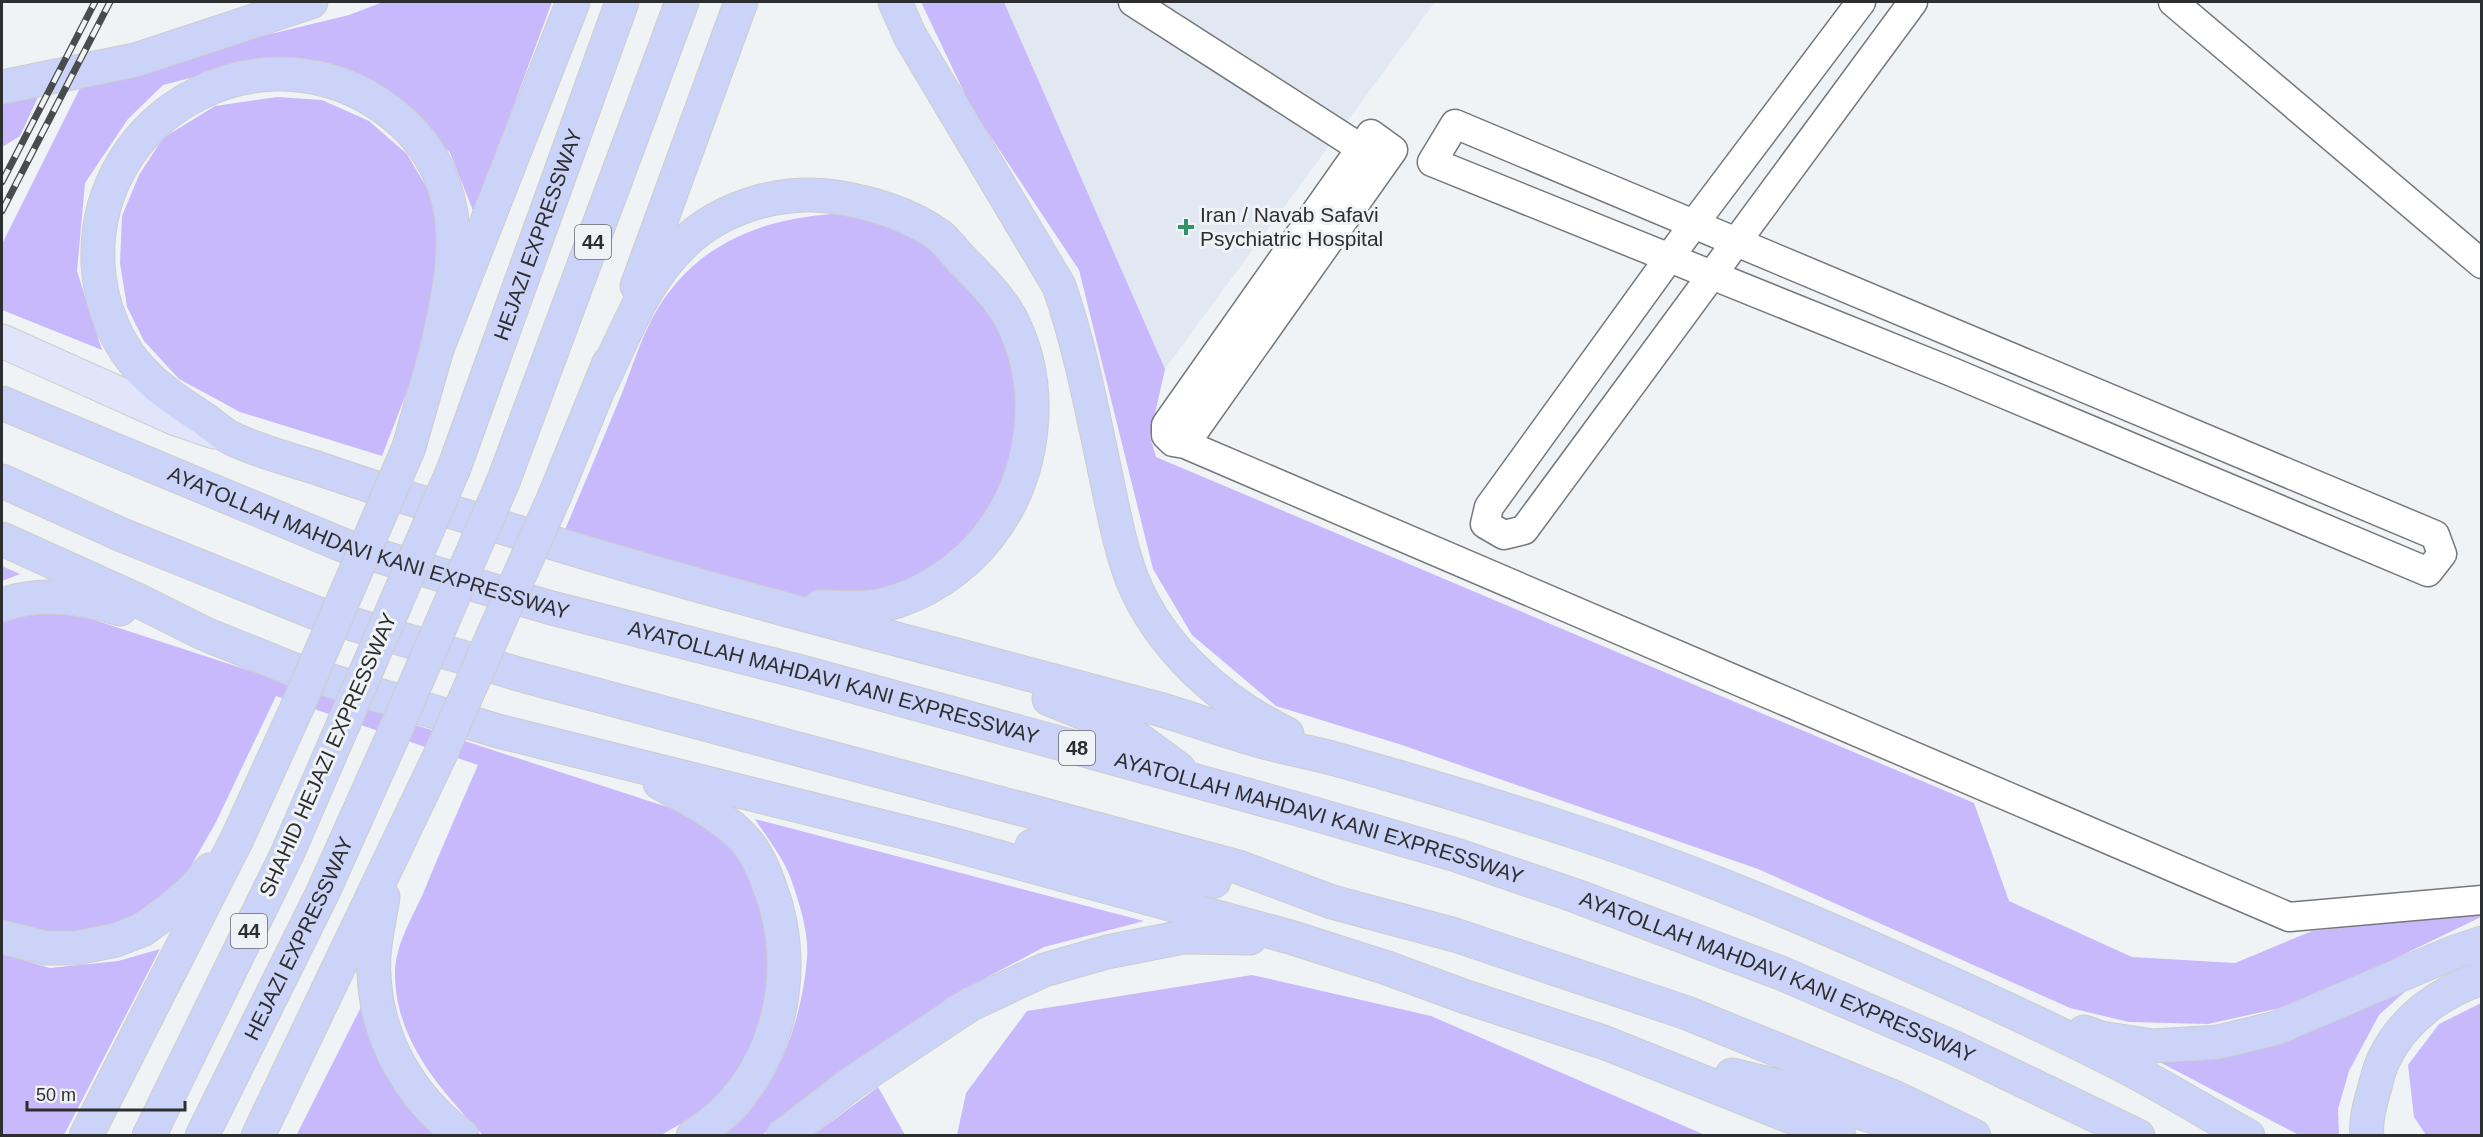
<svg xmlns="http://www.w3.org/2000/svg" width="2483" height="1137" viewBox="0 0 2483 1137" font-family="Helvetica,sans-serif">
	<rect width="100%" height="100%" fill="#f0f3f6"/>
	<!-- built -->
	<polygon fill="#e1e8f2" points="1004,2 1435,2 1165,369"/>
	<!-- green -->
	<g fill="#c7b9fb">
		<polygon points="383,2 552,2 474,213 450,153 410,107 252,62 163,85 128,119 85,183 77,271 102,350 2,310 2,244 82,84 250,39 349,15"/>
		<polygon points="921,2 1004,2 1165,369 1150,436 1156,457 1974,803 2009,901 2132,957 2235,963 2312,931 2481,914 2481,917 2303,1003 2208,1024 2129,1022 2070,1008 1758,869 1402,745 1276,706 1192,635 1153,569 1079,270 971,107"/>
		<polygon points="39,95 20,136 2,147 2,100"/>
		<polygon points="277,97 322,100 369,121 407,154 431,195 447,243 437,314 382,456 240,412 179,379 144,341 127,307 120,263 122,216 139,175 163,138 215,106"/>
		<path d="M833,214L873,220L909,233L981,288L1025,387L1002,506L915,587L819,599L800,596L564,532C584,485 603,439 622,393C632,368 640,341 653,317C691,247 757,219 833,214Z"/>
		<polygon points="2,566 20,574 2,581"/>
		<path d="M64,610L701,818L740,853L764,902L774,961L764,1011L742,1069L700,1113L661,1135L482,1134C440,1089 395,1040 395,973C395,947 411,919 422,896C440,852 459,808 478,765L276,696L216,822L179,887L123,925L53,936L2,925V617Z"/>
		<path d="M755,819L1144,921L1044,947L948,998L762,1135L723,1136C776,1096 802,1022 807,958C809,934 800,905 792,882C785,860 767,838 755,819Z"/>
		<polygon points="160,949 64,1135 2,1135 2,954 50,968 118,961"/>
		<polygon points="1252,975 1431,1016 1705,1135 957,1135 966,1093 1027,1011"/>
		<polygon points="2420,978 2379,1015 2349,1071 2338,1109 2339,1135 2299,1135 2146,1055"/>
		<polygon points="2481,1003 2481,1135 2426,1135 2414,1117 2408,1065 2439,1024"/>
		<polygon points="361,1007 381,1055 405,1105 437,1135 296,1136"/>
		<polygon points="878,1087 905,1135 813,1135"/>
	</g>
	<g fill="none" stroke-linecap="round" stroke-linejoin="round">
		<defs>
			<g id="minor">
				<polyline points="1133,2 1362,149"/>
				<polyline points="1861,2 1693,225 1489,507 1485,524 1504,535 1524,530 1913,2"/>
				<polyline points="2173,2 2482,264"/>
				<polygon points="1455,124 2435,535 2442,554 2428,572 1952,372 1432,162"/>
				<polyline points="1185,444 1393,150 1371,134 1166,425 1166,435 1173,442 1185,444 2289,917 2482,900"/>
			</g>
			<polyline id="major" points="2,341 176,419 214,432"/>
			<g id="highway">
				<path d="M895,2L910,36L1059,286C1081,349 1093,416 1107,481C1114,514 1120,547 1132,579C1160,648 1221,702 1287,734"/>
				<polyline points="2,87 135,60 311,2"/>
				<polyline points="637,286 741,2"/>
				<path d="M437,349C446,305 458,259 451,213C444,171 424,138 390,112C268,18 91,110 98,264C100,303 116,346 145,374C162,392 185,406 206,420C214,426 222,433 231,438C257,451 289,459 317,468C394,495 472,518 550,542C750,603 953,653 1155,708C1194,719 1232,734 1272,744C1296,750 1322,755 1346,762C1420,783 1493,805 1566,829C1687,868 1805,918 1921,970C1986,999 2051,1029 2114,1061C2160,1084 2203,1111 2248,1136"/>
				<path d="M602,382C625,335 644,281 683,244C722,206 782,189 836,197C870,202 912,215 940,236C948,243 955,253 963,261C980,278 998,296 1010,317C1047,387 1036,476 988,537C963,569 923,596 883,605C862,610 841,607 820,607"/>
				<path id="s1" d="M2,403L345,546L548,607L809,674L1301,810L1456,855L1576,896L1781,973L1955,1048L2138,1136"/>
				<polyline points="409,447 437,349 573,2"/>
				<path id="s2" d="M454,468L622,2"/>
				<polyline points="2,481 122,535 316,613 518,674 1238,867 1332,902 1455,935 1687,1013 1896,1098 1974,1136"/>
				<polyline points="503,482 682,2"/>
				<polyline points="555,495 609,363"/>
				<polyline points="2,539 137,600 205,634 292,669 498,731 944,842 1290,937 1387,968 1466,997 1603,1042 1839,1136"/>
				<path d="M2,605C40,591 82,597 120,609"/>
				<polyline points="1049,699 1126,730 1179,769"/>
				<path d="M660,783C690,800 723,815 746,841C758,855 765,873 771,890C803,977 776,1085 693,1136"/>
				<polyline points="1032,846 1214,881"/>
				<path d="M383,897C379,923 372,950 374,975C377,1040 410,1097 462,1136"/>
				<polyline points="2,937 46,948 76,948 116,940 142,930 170,910 194,889 210,870"/>
				<polyline points="2084,1032 2101,1038 2153,1046 2218,1042 2276,1028 2452,953 2482,943"/>
				<polyline points="1732,1075 1778,1086 1933,1136"/>
				<polyline points="86,1136 237,839 296,710"/>
				<polyline points="149,1136 288,852 343,725"/>
				<path id="s3" d="M202,1136L323,892L392,738"/>
				<polyline points="258,1136 441,753"/>
				<polyline points="783,1136 852,1083 971,1004 1044,970 1107,952 1183,937 1250,938"/>
				<path d="M2367,1136C2365,1121 2370,1104 2374,1090C2377,1080 2379,1068 2384,1059C2403,1019 2440,992 2482,978"/>
			</g>
		</defs>
		<!-- minor casing -->
		<use href="#minor" stroke="#75777a" stroke-width="31"/>
		<!-- major casing -->
		<use href="#major" stroke="#cdcdcd" stroke-width="35"/>
		<!-- highway casing -->
		<use href="#highway" stroke="#cdcdcd" stroke-width="35"/>
		<!-- minor -->
		<use href="#minor" stroke="#fff" stroke-width="28"/>
		<!-- major -->
		<use href="#major" stroke="#e0e5fb" stroke-width="33"/>
		<!-- highway -->
		<use href="#highway" stroke="#cbd3f8" stroke-width="33"/>
		<defs>
			<g id="rail">
				<polyline points="2,182 95,2"/>
				<polyline points="2,211 110,2"/>
			</g>
		</defs>
		<!-- rail casing -->
		<use href="#rail" stroke="#494b4c" stroke-width="7"/>
		<!-- rail -->
		<use href="#rail" stroke="#f0f3f6" stroke-width="4.5" stroke-dasharray="14" stroke-linecap="butt"/>
		<defs>
			<g id="highway-bridge">
				<polyline points="296,710 409,447"/>
				<polyline points="343,725 454,468"/>
				<polyline points="392,738 503,482"/>
				<polyline points="441,753 555,495"/>
			</g>
		</defs>
		<!-- highway-bridge casing -->
		<use href="#highway-bridge" stroke="#cdcdcd" stroke-width="35" stroke-linecap="butt"/>
		<!-- highway-bridge -->
		<use href="#highway-bridge" stroke="#cbd3f8" stroke-width="33"/>
	</g>
	<!-- markers -->
	<path fill="#31926c" stroke="#f0f3f6" stroke-width="2" d="M1183 218h6v6h6v6h-6v6h-6v-6h-6v-6h6z"/>
	<g text-anchor="middle" stroke-width="6" stroke-linejoin="round" paint-order="stroke">
		<!-- shield labels -->
		<g fill="#f0f3f6" stroke="#68696b" stroke-width="1.5">
			<rect x="575" y="225" width="36" height="34" rx="4.5"/>
			<rect x="1059" y="731" width="36" height="34" rx="4.5"/>
			<rect x="231" y="914" width="36" height="34" rx="4.5"/>
		</g>
		<g font-size="20" font-weight="bold" fill="#2d2e2f">
			<text x="593" y="249">44</text>
			<text x="1077" y="755">48</text>
			<text x="249" y="938">44</text>
		</g>
		<!-- poi labels -->
		<g font-size="21" fill="#2d2e2f" stroke="#f0f3f6" text-anchor="start">
			<text x="1200" y="222">Iran / Navab Safavi<tspan x="1200" dy="24">Psychiatric Hospital</tspan></text>
		</g>
		<!-- street labels -->
		<g font-size="21" fill="#2d2e2f" stroke="#f0f3f6">
			<text dy="7" stroke="none"><textPath href="#s2" startOffset="248">HEJAZI EXPRESSWAY</textPath></text>
			<text dy="7" stroke="none"><textPath href="#s1" startOffset="393">AYATOLLAH MAHDAVI KANI EXPRESSWAY</textPath></text>
			<text dy="7" stroke="none"><textPath href="#s1" startOffset="879">AYATOLLAH MAHDAVI KANI EXPRESSWAY</textPath></text>
			<text transform="translate(328 755) rotate(-66)" y="7">SHAHID HEJAZI EXPRESSWAY</text>
			<text dy="7" stroke="none"><textPath href="#s1" startOffset="1383">AYATOLLAH MAHDAVI KANI EXPRESSWAY</textPath></text>
			<text dy="7" stroke="none"><textPath href="#s3" startOffset="220">HEJAZI EXPRESSWAY</textPath></text>
			<text dy="7" stroke="none"><textPath href="#s1" startOffset="1869">AYATOLLAH MAHDAVI KANI EXPRESSWAY</textPath></text>
		</g>
	</g>
	<!-- border -->
	<rect width="2483" height="1137" fill="none" stroke="#2d2e2f" stroke-width="6"/>
	<!-- scale -->
	<path d="M27 1101v9h158v-9" fill="none" stroke="#2d2e2f" stroke-width="3"/>
	<text x="36" y="1101" font-size="18" fill="#2d2e2f" stroke="#f0f3f6" stroke-width="4.5" paint-order="stroke">50 m</text>
</svg>
